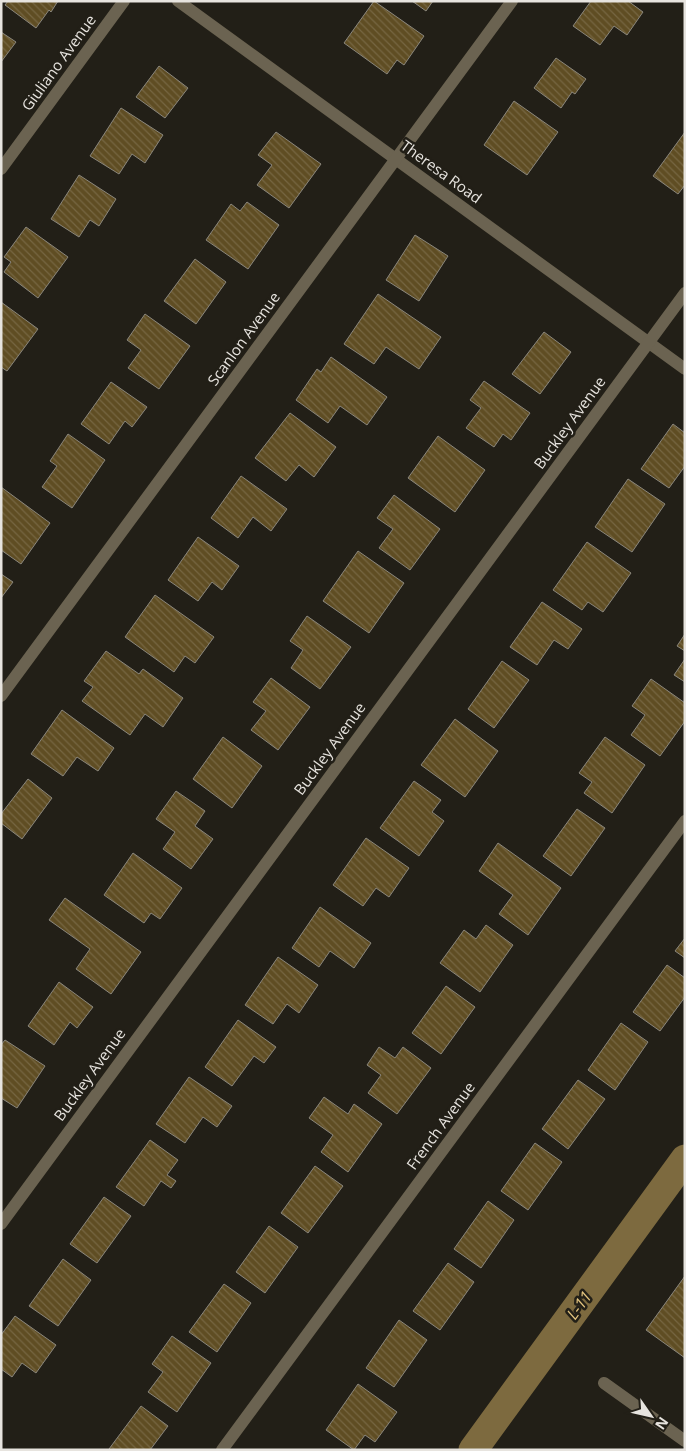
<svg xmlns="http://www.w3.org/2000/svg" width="686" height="1451" viewBox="0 0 686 1451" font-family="'Open Sans',sans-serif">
	<defs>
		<pattern id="building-back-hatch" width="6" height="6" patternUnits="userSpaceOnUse" patternTransform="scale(1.25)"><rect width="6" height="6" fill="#5f4d23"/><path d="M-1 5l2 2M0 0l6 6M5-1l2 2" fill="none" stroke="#766642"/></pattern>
	</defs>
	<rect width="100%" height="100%" fill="#221f17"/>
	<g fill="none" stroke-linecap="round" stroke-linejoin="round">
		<!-- canal -->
		<polyline stroke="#7d6a3f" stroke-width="29" points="473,1450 685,1159"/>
	</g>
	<!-- building -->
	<g fill="url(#building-back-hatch)" stroke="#8a867c">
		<polygon points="8,1 58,1 51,12 49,10 36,28 5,5"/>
		<polygon points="374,1 424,36 404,65 397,60 387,74 344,43"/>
		<polygon points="412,1 433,1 426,11"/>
		<polygon points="591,1 628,1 643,12 627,35 614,26 600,45 573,26"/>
		<polygon points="1,32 16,42 1,62"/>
		<polygon points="556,58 586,79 575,94 572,92 561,108 534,88"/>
		<polygon points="159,66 188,88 165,118 136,97"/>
		<polygon points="514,101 558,132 527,175 484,145"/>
		<polygon points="121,108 163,135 145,163 132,154 119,174 90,156"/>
		<polygon points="276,132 321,164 289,208 257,185 272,165 258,155"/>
		<polygon points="685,132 685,185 678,194 653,176"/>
		<polygon points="79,175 116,199 99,226 90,220 79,237 51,219"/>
		<polygon points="247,202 279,225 248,269 206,240 231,204 240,211"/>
		<polygon points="26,227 68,257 38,298 4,272 11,262 4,257"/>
		<polygon points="415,235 448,256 419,301 386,280"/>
		<polygon points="195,259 226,282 196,324 164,301"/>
		<polygon points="378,294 441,337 419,369 386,347 374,364 344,344"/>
		<polygon points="1,302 38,329 7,371 1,367"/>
		<polygon points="145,314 190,346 159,389 128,368 141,350 127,340"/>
		<polygon points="544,332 571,352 540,394 512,374"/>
		<polygon points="331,357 387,397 367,425 340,406 328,423 296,400 317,369 321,372"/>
		<polygon points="484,381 530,413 511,440 503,434 494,447 466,428 481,408 470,400"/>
		<polygon points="111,382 147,407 132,427 125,421 109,444 81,424"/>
		<polygon points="290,413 336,447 314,477 299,465 286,481 255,458"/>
		<polygon points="673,424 685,433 685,466 669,488 641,469"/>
		<polygon points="68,434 105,460 72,508 42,487 57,466 50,461"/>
		<polygon points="438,436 485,470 455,512 408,478"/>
		<polygon points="241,476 287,509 271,531 253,517 238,538 211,518"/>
		<polygon points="628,479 665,504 632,552 595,527"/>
		<polygon points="1,487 50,523 21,564 1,550"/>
		<polygon points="394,495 440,529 410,570 379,548 393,529 377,518"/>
		<polygon points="198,537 239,566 222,590 212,582 198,601 168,580"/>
		<polygon points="587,542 631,573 603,612 588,602 582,610 553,590"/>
		<polygon points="358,551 404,583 369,633 323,601"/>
		<polygon points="1,574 13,582 1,598"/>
		<polygon points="155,595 214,637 195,663 185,656 174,672 125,637"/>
		<polygon points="542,602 582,629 568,649 554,640 537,665 510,647"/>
		<polygon points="307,616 351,647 320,689 291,668 303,650 290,641"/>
		<polygon points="685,634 685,651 677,646"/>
		<polygon points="106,651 139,674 143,669 183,698 163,727 145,714 130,735 82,701 93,687 84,681"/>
		<polygon points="685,659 685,682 674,675"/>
		<polygon points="502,661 529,680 494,728 468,709"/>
		<polygon points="271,678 310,707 278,750 251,730 266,711 253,702"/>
		<polygon points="651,679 685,703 685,721 660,756 631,735 645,715 632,706"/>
		<polygon points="62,710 114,748 98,771 77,757 63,776 31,754"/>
		<polygon points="455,719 498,751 465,797 421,765"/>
		<polygon points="223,737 262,766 232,808 193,779"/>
		<polygon points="605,737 645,765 612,813 584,793 592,782 579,773"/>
		<polygon points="28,779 52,798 22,839 1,823 1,814"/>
		<polygon points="414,781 441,800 432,812 444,821 419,856 380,828"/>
		<polygon points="176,791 205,811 195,826 213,839 191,869 163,849 175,832 156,819"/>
		<polygon points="577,809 605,828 571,876 543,856"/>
		<polygon points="366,838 409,868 389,897 376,888 363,906 333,885"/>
		<polygon points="498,843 561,888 528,935 499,914 513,895 479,871"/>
		<polygon points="133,853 182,888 160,919 151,913 144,923 104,895"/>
		<polygon points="65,898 141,952 111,994 76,969 90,949 49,920"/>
		<polygon points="320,907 371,943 354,968 330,951 319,967 292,948"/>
		<polygon points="486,925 513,945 480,992 440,963 464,930 476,939"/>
		<polygon points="685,938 685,958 675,951"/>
		<polygon points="278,957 318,985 299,1013 287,1004 273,1024 245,1005"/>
		<polygon points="667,965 685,978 685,997 660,1031 633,1012"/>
		<polygon points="59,982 93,1007 77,1028 70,1022 54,1045 28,1026"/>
		<polygon points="446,986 475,1007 441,1054 412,1033"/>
		<polygon points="238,1020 276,1047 264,1063 254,1056 232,1086 205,1067"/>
		<polygon points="621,1023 648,1042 615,1090 588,1070"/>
		<polygon points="5,1040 45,1066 17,1108 1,1098 1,1045"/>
		<polygon points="379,1047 395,1058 403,1047 431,1068 397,1114 368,1093 381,1075 367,1065"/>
		<polygon points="189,1077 232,1106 217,1127 203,1117 185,1143 156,1124"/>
		<polygon points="578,1080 605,1099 568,1149 542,1129"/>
		<polygon points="324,1097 348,1114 354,1104 382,1124 348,1172 321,1152 333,1135 309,1118"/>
		<polygon points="150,1140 178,1160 167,1175 176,1181 171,1188 161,1181 144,1206 116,1187"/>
		<polygon points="535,1143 562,1162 528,1210 501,1191"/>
		<polygon points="315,1166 343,1186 308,1233 281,1213"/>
		<polygon points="104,1197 131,1216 97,1263 70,1244"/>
		<polygon points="488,1201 514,1220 481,1268 454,1249"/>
		<polygon points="269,1226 298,1247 265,1293 236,1272"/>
		<polygon points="63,1259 91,1280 58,1326 29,1306"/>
		<polygon points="448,1263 474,1282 440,1330 413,1311"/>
		<polygon points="685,1276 685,1358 646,1330"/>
		<polygon points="224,1284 251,1303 217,1352 189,1332"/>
		<polygon points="15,1316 56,1345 36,1373 22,1363 12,1377 1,1369 1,1335"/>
		<polygon points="399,1320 427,1340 394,1387 366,1368"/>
		<polygon points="172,1336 211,1363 177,1412 148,1392 163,1372 152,1364"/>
		<polygon points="358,1384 397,1412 375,1442 365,1435 354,1450 326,1430"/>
		<polygon points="141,1406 168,1426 150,1450 110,1450 109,1449"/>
	</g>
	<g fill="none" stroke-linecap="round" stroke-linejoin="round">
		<!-- minor -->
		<g stroke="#6b6351" stroke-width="12">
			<polyline points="178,1 685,369"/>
			<polyline points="1,169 124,1"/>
			<polyline points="1,696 512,1"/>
			<polyline points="1,1224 685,293"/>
			<polyline points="604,1383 685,1441"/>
			<polyline points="222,1450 685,821"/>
		</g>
	</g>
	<g text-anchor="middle" stroke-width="5" stroke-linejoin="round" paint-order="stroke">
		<!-- street labels -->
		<g font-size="15" fill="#e7e4df" stroke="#221f17">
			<text transform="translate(59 63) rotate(-54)" y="5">Giuliano Avenue</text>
			<text transform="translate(441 172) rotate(36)" y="5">Theresa Road</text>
			<text transform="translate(244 339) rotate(-54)" y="5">Scanlon Avenue</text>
			<text transform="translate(570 423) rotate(-54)" y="5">Buckley Avenue</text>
			<text transform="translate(330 749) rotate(-54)" y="5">Buckley Avenue</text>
			<text transform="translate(90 1075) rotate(-54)" y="5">Buckley Avenue</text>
			<text transform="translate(441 1126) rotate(-54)" y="5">French Avenue</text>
		</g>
		<!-- water labels -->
		<g font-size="16" font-style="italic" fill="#e3c47f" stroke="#221f17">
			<text transform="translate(579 1305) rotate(-54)" y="6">L-11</text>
		</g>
	</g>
	<!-- border -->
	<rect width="686" height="1451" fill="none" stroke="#e7e4df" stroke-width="5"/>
	<!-- north arrow -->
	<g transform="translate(651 1416) rotate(124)" stroke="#221f17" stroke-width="4" paint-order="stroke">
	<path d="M0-4L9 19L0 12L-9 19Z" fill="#e7e4df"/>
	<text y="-8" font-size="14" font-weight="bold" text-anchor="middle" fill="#e7e4df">N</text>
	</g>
</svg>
